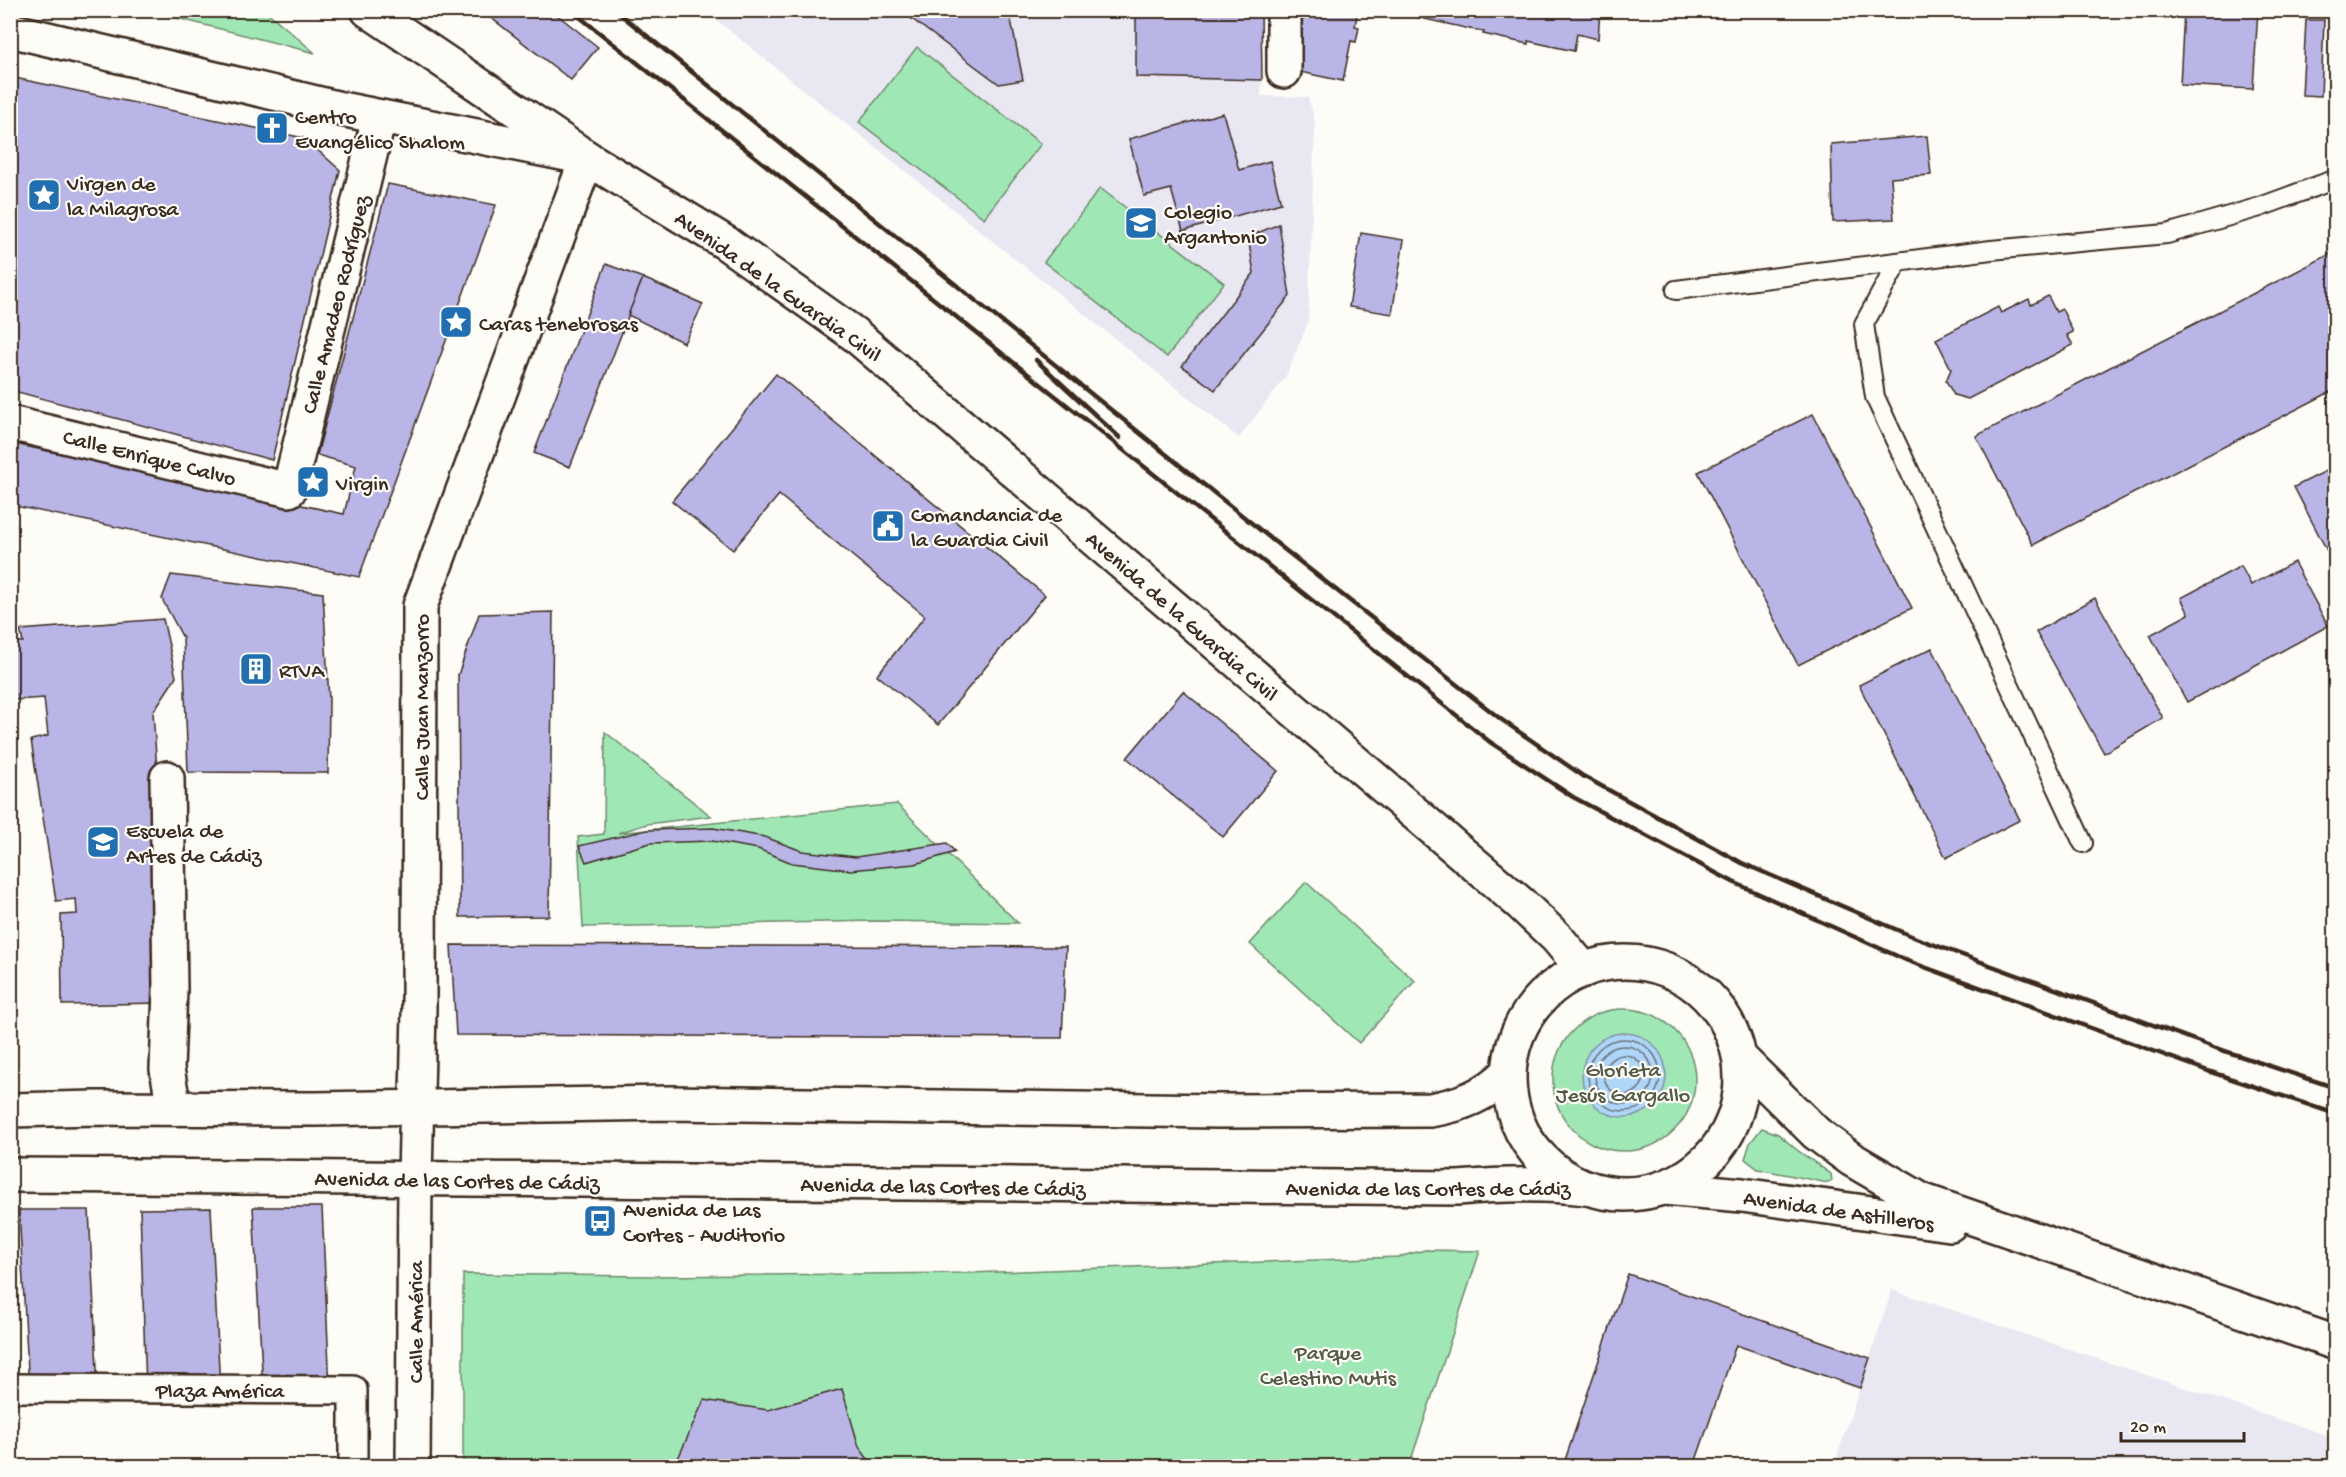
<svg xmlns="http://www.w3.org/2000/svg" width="2346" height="1477" viewBox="0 0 2346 1477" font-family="'Gochi Hand',sans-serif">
	<rect width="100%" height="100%" fill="#fdfcf7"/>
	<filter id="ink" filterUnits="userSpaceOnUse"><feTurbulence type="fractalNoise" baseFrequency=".0167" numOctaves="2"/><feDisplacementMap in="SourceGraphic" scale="12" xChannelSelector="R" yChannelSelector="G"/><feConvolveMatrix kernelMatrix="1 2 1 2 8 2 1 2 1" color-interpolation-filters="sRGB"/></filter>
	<g filter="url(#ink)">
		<!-- built -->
		<g fill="#e9e7f2">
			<polygon points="705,11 1136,11 1136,77 1262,80 1261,96 1308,97 1315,122 1308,323 1286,376 1239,438"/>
			<polygon points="1892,1290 2335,1438 2335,1466 1834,1466"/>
		</g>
		<!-- green -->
		<g fill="#9fe8b6" stroke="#6d896a" stroke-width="1.5">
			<polygon points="149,11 266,11 315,53"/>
			<polygon points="917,47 1041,144 984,218 859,122"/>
			<polygon points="1100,188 1224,283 1167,357 1044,262"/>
			<polygon points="605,732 711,816 647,824 618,833 897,804 1018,923 877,921 583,927 578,837 604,834"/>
			<polygon points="1306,882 1415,981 1359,1043 1250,944"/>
			<circle cx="1624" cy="1080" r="71"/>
			<polygon points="1762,1128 1778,1134 1797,1150 1831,1174 1832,1181 1828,1183 1758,1169 1745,1159 1750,1143"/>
			<polygon points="1425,1250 1480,1251 1409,1466 463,1466 463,1274 653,1276 969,1273 1398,1257"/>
		</g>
		<!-- water -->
		<circle fill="#aed6f9" stroke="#8091a1" stroke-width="1.5" cx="1624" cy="1075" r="42"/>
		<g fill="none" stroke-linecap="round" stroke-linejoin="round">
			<!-- shore -->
			<g stroke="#696f76" stroke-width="1.5">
				<circle cx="1624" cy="1075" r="36"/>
				<circle cx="1624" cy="1075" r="29"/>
				<circle cx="1624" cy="1075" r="20"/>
			</g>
		</g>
		<!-- building -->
		<g fill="#b9b5e7" stroke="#3b2a1e" stroke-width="1.5">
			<polygon points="481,10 551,10 598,47 571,80"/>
			<polygon points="900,10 1009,10 1023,80 999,84"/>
			<polygon points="1136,10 1261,10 1262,80 1136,77"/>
			<polygon points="1303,10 1358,10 1355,26 1359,27 1356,42 1351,41 1343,81 1300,72"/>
			<polygon points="1384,10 1600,10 1598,39 1577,34 1574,51 1528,41 1528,44 1483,34 1484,32"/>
			<polygon points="2184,10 2258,10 2253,89 2180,85"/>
			<polygon points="2307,10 2336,10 2336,15 2307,14"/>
			<polygon points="2306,20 2324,20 2321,96 2302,95"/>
			<polygon points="10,77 304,138 340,170 272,460 10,390"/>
			<polygon points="1223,113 1239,170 1270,161 1281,203 1183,231 1171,189 1144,196 1129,139"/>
			<polygon points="1927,136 1931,175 1891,178 1894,219 1833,222 1831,144"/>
			<polygon points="388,184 496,205 359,577 10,505 10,443 344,514 356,466 317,455"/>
			<polygon points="1279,224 1290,296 1215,390 1182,366 1254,273 1248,237"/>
			<polygon points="1361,233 1404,240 1392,314 1349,307"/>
			<polygon points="2336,251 2336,389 2033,545 1976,436"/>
			<polygon points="606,264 643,278 570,467 534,453"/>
			<polygon points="643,278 703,304 684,343 628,315"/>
			<polygon points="2048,296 2056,312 2062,309 2073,332 2067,335 2073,345 1968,399 1954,395 1946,381 1951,369 1936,339 1998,307 2001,313 2029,299 2031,305"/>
			<polygon points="776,374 1045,595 938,725 877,675 925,616 779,495 733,550 672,501"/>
			<polygon points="1813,414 1912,608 1798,665 1698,472"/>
			<polygon points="2336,466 2336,568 2294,487"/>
			<polygon points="2294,562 2328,626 2187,702 2150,635 2189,614 2181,598 2241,566 2251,585"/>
			<polygon points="171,575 323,593 329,700 328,773 188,772 183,638 162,599"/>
			<polygon points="2095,598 2163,718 2104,753 2036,632"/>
			<polygon points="553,612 549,916 460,917 458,675 479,614"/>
			<polygon points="163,619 176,677 153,712 158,785 159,1003 62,1005 61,915 77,914 76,899 56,901 31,740 48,736 44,698 15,700 10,689 10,642 23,642 20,630"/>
			<polygon points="1932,648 2020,820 1946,858 1859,685"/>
			<polygon points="1183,691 1278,771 1223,837 1127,758"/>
			<polygon points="713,828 765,837 802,851 856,857 947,843 955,852 915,864 850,870 792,863 758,849 712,841 650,843 586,862 579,846 647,830"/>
			<polygon points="451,945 1066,947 1062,1038 456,1035"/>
			<polygon points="253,1207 322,1207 330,1389 263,1389"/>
			<polygon points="211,1208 220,1389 146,1389 140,1209"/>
			<polygon points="19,1210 89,1210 98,1389 29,1388"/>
			<polygon points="1628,1274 1870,1358 1860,1388 1736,1345 1694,1466 1563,1466"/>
			<polygon points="842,1389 859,1447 873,1466 671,1466 676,1463 704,1400 768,1410"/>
		</g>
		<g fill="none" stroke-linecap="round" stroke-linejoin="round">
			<defs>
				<g id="service">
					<polyline points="1898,262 1864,324 1875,397 2083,843"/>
					<polyline points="1676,290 1991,250 2167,234 2260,207 2336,179"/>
				</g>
				<polyline id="pedestrian" points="10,1388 353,1390 353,1466"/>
				<g id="minor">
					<polyline points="1284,10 1284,71"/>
					<polyline points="10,30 341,109 587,158 420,606 419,1011 415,1177 413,1466"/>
					<polyline points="10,423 289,490 379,118"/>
					<polyline points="167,778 170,990 167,1069 174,1108"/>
				</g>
				<g id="secondary">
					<polyline points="368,10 587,158 726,243 854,334 1520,903 1557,938 1584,970"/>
					<circle cx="1625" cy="1078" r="116"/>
					<polyline points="1740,1058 1816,1133 1851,1159 1921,1200 2336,1343"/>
					<path d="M10,1110L96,1108L315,1109L670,1103L1218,1111L1430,1110C1461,1105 1486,1095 1508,1073"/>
					<path d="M10,1175C493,1178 976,1186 1458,1188C1501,1184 1543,1183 1586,1188"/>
					<polyline points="1664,1188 1742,1195 1950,1224"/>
				</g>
			</defs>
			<!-- service casing -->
			<use href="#service" stroke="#3b2a1e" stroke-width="22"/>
			<!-- pedestrian casing -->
			<use href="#pedestrian" stroke="#3b2a1e" stroke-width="32"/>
			<!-- minor casing -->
			<use href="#minor" stroke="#3b2a1e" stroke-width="38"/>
			<!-- secondary casing -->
			<use href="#secondary" stroke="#3b2a1e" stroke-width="38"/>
			<!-- service -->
			<use href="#service" stroke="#fdfcf7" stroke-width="18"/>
			<!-- pedestrian -->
			<use href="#pedestrian" stroke="#fdfcf7" stroke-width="27"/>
			<!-- minor -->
			<use href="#minor" stroke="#fdfcf7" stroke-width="33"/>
			<!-- secondary -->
			<use href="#secondary" stroke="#fdfcf7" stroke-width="33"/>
			<!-- rail -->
			<g stroke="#3b2a1e" stroke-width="4.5">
				<polyline points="571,10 1490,742 1573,797 1733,882 1908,961 2208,1071 2336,1114"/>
				<polyline points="615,10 1285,550 1502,720 1583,776 1742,863 1916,938 2216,1048 2336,1088"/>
				<polyline points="1036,360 1120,438"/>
			</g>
		</g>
	</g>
	<!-- icons -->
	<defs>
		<symbol id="church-square" viewBox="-11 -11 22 22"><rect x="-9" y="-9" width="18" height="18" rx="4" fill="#1f6fb2" stroke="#fdfcf7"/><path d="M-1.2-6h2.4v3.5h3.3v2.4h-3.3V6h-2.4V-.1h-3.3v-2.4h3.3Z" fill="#fff"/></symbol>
		<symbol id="sight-square" viewBox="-11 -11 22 22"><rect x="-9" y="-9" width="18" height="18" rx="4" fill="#1f6fb2" stroke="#fdfcf7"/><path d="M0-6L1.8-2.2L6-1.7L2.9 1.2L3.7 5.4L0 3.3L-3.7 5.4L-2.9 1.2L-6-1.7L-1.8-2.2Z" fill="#fff"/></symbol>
		<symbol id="university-square" viewBox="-11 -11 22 22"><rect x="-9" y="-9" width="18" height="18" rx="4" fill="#1f6fb2" stroke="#fdfcf7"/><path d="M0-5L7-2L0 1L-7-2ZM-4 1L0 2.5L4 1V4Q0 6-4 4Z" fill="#fff"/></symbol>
		<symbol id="civic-square" viewBox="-11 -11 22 22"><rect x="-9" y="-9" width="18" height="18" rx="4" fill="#1f6fb2" stroke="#fdfcf7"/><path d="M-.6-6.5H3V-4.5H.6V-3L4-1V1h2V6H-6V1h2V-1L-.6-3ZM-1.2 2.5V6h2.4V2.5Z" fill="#fff"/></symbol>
		<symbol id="building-square" viewBox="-11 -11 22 22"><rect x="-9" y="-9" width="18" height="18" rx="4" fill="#1f6fb2" stroke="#fdfcf7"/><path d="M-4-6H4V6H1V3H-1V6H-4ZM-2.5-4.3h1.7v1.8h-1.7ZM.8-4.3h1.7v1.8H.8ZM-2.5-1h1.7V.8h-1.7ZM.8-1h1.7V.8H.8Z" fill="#fff"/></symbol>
		<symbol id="bus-square" viewBox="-11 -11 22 22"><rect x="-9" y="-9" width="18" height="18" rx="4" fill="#1f6fb2" stroke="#fdfcf7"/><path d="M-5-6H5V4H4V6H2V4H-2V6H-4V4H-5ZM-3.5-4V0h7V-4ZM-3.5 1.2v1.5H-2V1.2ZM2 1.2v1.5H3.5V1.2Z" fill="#fff"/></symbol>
	</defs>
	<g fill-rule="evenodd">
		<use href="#church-square" x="253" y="109" width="38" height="38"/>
		<use href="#sight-square" x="25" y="176" width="38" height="38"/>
		<use href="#university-square" x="1122" y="204" width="38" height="38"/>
		<use href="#sight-square" x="437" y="303" width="38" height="38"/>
		<use href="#sight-square" x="294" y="463" width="38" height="38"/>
		<use href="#civic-square" x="869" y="507" width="38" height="38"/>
		<use href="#building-square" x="237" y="650" width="38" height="38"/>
		<use href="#university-square" x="84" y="823" width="38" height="38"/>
		<use href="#bus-square" x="581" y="1202" width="38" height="38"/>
	</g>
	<g text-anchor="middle" stroke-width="4.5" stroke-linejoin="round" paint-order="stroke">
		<!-- poi labels -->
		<g font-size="22" fill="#3b2a1e" stroke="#fdfcf7" text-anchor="start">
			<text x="295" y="123">Centro<tspan x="295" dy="25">Evangélico Shalom</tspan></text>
			<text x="67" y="190">Virgen de<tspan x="67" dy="25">la Milagrosa</tspan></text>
			<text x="1164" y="218">Colegio<tspan x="1164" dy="25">Argantonio</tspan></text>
			<text x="479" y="330">Caras tenebrosas</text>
			<text x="336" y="490">Virgin</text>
			<text x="911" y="521">Comandancia de<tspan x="911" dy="25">la Guardia Civil</tspan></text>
			<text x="279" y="677">RTVA</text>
			<text x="126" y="837">Escuela de<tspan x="126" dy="25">Artes de Cádiz</tspan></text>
			<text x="623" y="1216">Avenida de Las<tspan x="623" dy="25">Cortes - Auditorio</tspan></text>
		</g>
		<!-- street labels -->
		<g font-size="22" fill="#3b2a1e" stroke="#fdfcf7">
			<text transform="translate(779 285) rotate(35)" y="8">Avenida de la Guardia Civil</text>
			<text transform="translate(334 304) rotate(-76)" y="8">Calle Amadeo Rodríguez</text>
			<text transform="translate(150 456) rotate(14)" y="8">Calle Enrique Calvo</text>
			<text transform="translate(1183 615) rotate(41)" y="8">Avenida de la Guardia Civil</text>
			<text transform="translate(420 707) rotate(-90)" y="8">Calle Juan Manzorro</text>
			<text transform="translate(457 1179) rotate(1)" y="8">Avenida de las Cortes de Cádiz</text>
			<text transform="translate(943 1185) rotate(1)" y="8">Avenida de las Cortes de Cádiz</text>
			<text x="1428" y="1195">Avenida de las Cortes de Cádiz</text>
			<text transform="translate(1839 1209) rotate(8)" y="8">Avenida de Astilleros</text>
			<text transform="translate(414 1322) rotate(-90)" y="8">Calle América</text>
			<text x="220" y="1397">Plaza América</text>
		</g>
		<!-- park labels -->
		<g font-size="22" fill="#545a44" stroke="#fdfcf7">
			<text x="1623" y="1076">Glorieta<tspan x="1623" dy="25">Jesús Gargallo</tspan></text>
			<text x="1328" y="1359">Parque<tspan x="1328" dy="25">Celestino Mutis</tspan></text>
		</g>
	</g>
	<!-- margin -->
	<rect width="2346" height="1477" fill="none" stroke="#fdfcf7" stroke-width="36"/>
	<rect x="18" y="18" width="2310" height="1441" fill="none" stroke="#3b2a1e" stroke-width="2" filter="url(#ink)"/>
	<!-- scale -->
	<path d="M2121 1432v9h123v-9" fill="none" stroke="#3b2a1e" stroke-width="3"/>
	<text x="2130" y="1432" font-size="18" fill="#3b2a1e" stroke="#fdfcf7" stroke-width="4.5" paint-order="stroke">20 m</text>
</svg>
